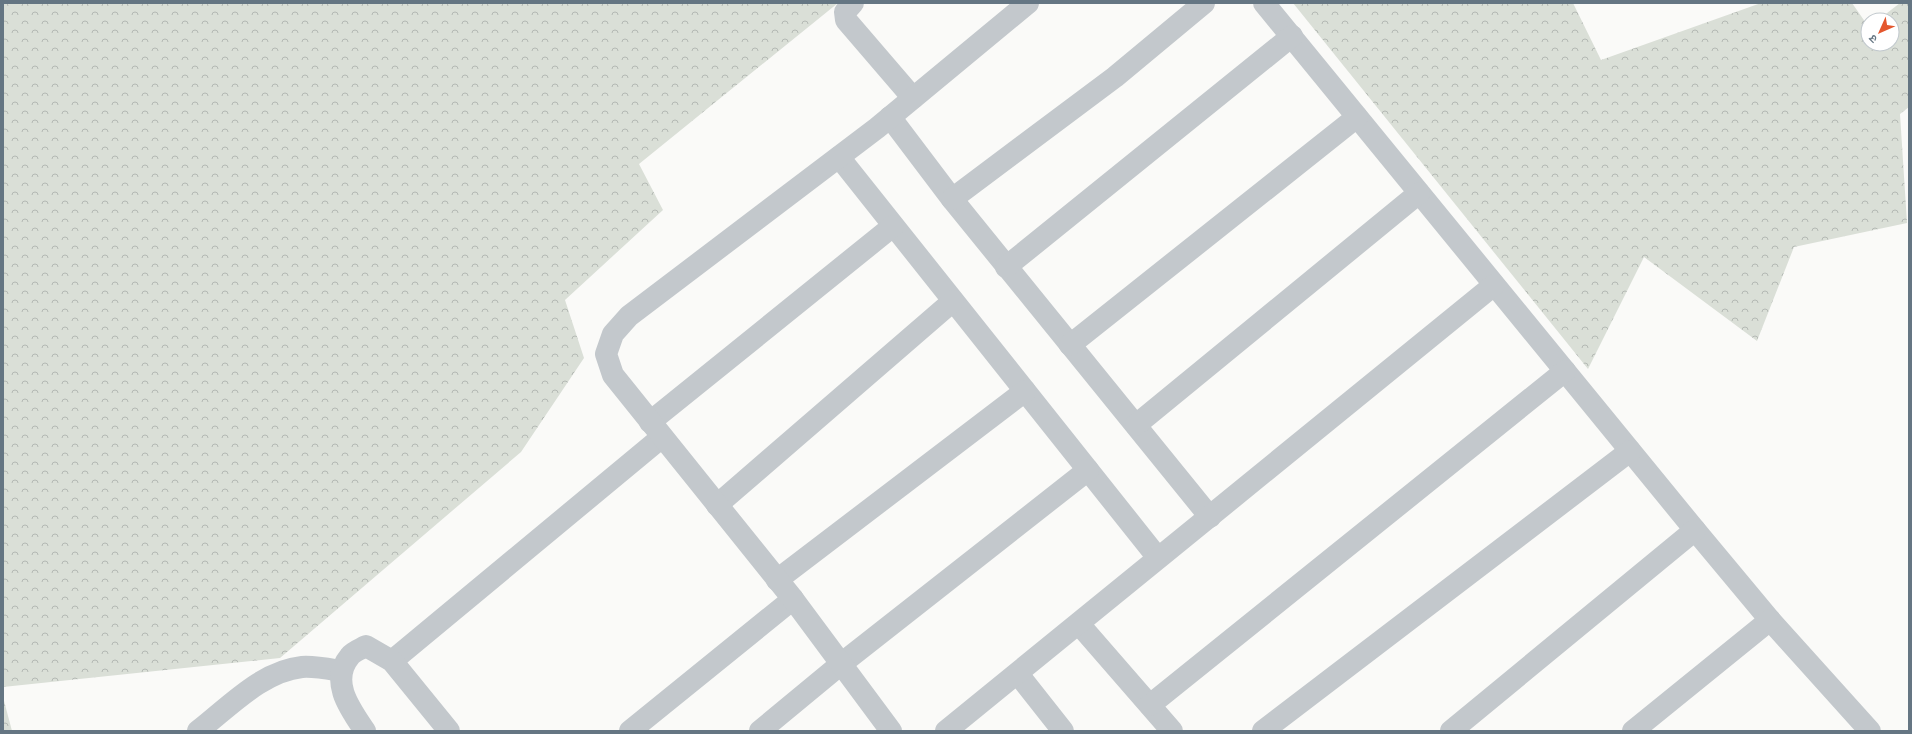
<svg xmlns="http://www.w3.org/2000/svg" width="1912" height="734" viewBox="0 0 1912 734" font-family="'Alegreya Sans','Noto Sans Devanagari',sans-serif">
	<defs>
		<pattern id="forest-crowns" width="20" height="18" patternUnits="userSpaceOnUse"><rect width="20" height="18" fill="#dadfd7"/><path d="M2 6a3 3 0 1 1 6 0M12 15a3 3 0 1 1 6 0" fill="none" stroke="#b4b9b4"/></pattern>
	</defs>
	<rect width="100%" height="100%" fill="#fafaf8"/>
	<!-- forest -->
	<g fill="url(#forest-crowns)">
		<polygon points="3,3 838,3 639,164 663,210 565,300 584,358 521,452 280,658 3,687"/>
		<polygon points="1293,3 1573,3 1601,60 1761,3 1852,3 1868,26 1868,44 1892,44 1892,20 1878,20 1900,3 1909,3 1909,107 1900,114 1907,223 1794,247 1757,341 1644,257 1588,369"/>
		<polygon points="3,697 12,731 3,731"/>
	</g>
	<g fill="none" stroke-linecap="round" stroke-linejoin="round">
		<!-- minor -->
		<g stroke="#c3c8cc" stroke-width="22">
			<polyline points="853,3 845,12 846,20 913,98"/>
			<polyline points="1264,3 1695,530 1770,620 1870,731"/>
			<polyline points="890,117 952,199 1210,517"/>
			<polyline points="839,157 1158,558"/>
			<polyline points="952,199 1115,77 1204,3"/>
			<polyline points="1006,267 1292,36"/>
			<polyline points="1070,345 1357,117"/>
			<polyline points="650,422 893,226"/>
			<polyline points="1136,425 1419,193"/>
			<polyline points="717,505 953,301"/>
			<polyline points="777,580 1025,391"/>
			<polyline points="1079,624 1172,731"/>
			<polyline points="392,661 662,437"/>
			<polyline points="1018,674 1063,731"/>
			<polyline points="1150,705 1565,371"/>
			<path d="M198,731C228,708 262,671 302,667C314,666 329,669 341,671"/>
			<path d="M365,731C350,709 329,681 350,656C354,651 361,649 366,646L392,661L449,731"/>
			<polyline points="630,731 793,599"/>
			<polyline points="760,731 841,664 1088,470"/>
			<polyline points="891,731 793,599 613,375 606,354 613,334 629,316 877,128 1028,3"/>
			<polyline points="946,731 1494,285"/>
			<polyline points="1263,731 1630,451"/>
			<polyline points="1451,731 1695,530"/>
			<polyline points="1633,731 1770,620"/>
		</g>
	</g>
	<!-- border -->
	<rect width="1912" height="734" fill="none" stroke="#657683" stroke-width="8"/>
	<!-- north arrow -->
	<g transform="translate(1880 32) rotate(225)"><circle r="19" fill="#ffffff" stroke="#c1c8cd"/>
	<path d="M0-3L7 15L0 10L-7 15Z" fill="#e4572e"/>
	<text y="-6" font-size="11" font-weight="bold" text-anchor="middle" fill="#657683">उ</text>
	</g>
</svg>
